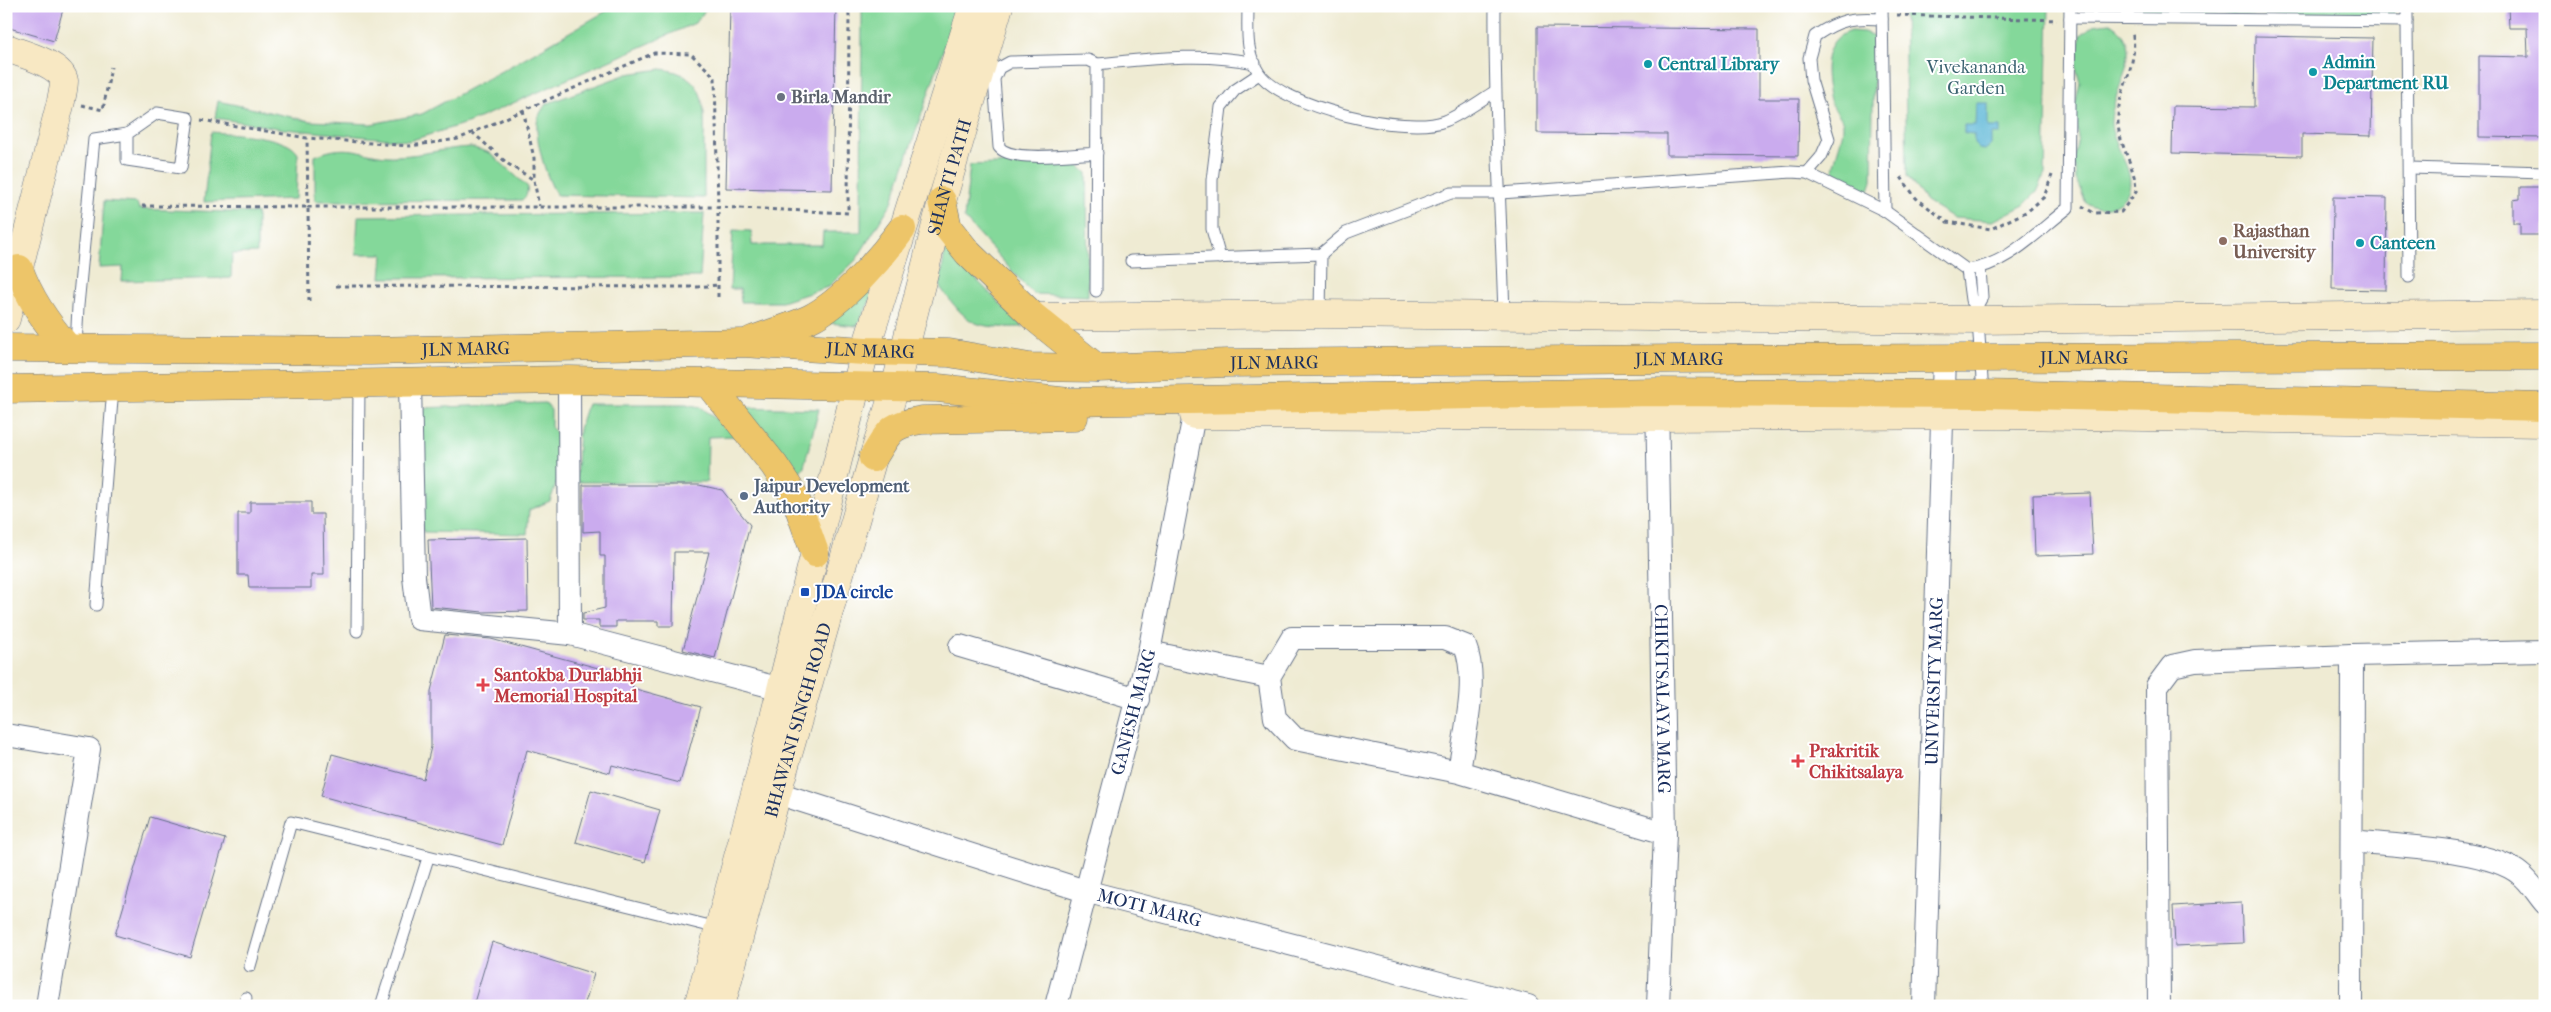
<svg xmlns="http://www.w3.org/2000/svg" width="2551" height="1012" viewBox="0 0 2551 1012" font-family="'IM FELL French Canon',serif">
	<rect width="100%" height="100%" fill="#fff"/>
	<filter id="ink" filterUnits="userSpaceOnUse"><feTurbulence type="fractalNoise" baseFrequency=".02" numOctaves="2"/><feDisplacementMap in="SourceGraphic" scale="10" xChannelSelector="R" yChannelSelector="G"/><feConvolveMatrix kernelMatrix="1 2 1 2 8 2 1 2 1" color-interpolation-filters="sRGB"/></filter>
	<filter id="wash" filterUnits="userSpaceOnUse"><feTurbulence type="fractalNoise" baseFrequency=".0096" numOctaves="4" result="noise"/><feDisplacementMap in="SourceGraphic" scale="20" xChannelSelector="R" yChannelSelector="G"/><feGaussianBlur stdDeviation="1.12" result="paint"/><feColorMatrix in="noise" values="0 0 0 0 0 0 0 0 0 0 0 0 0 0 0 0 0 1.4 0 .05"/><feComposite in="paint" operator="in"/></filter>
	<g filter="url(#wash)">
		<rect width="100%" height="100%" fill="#efebd3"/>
		<!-- green -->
		<g fill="#84d89a" stroke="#50847c">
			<polygon points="615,6 709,6 695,23 650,43 470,122 409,141 284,129 215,118 218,101 310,121 371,124 422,114 507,68"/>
			<polygon points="862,6 958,6 892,202 856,260 828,287 782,302 741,302 740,289 730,289 733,230 751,231 752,245 822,245 823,232 861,232"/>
			<polygon points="1904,6 2049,6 2045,174 2037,192 2024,205 1993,221 1954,218 1926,201 1907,176"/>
			<polygon points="2087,6 2394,6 2394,17 2087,13"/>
			<path d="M2110,23C2150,47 2111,88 2111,123C2112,150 2148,182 2118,203C2106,210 2097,209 2086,203L2076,179L2074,157L2078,138L2074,110L2080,83L2076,67L2081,35L2093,25Z"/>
			<path d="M1851,31L1864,32L1874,36L1872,181L1868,193L1841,178L1833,170C1835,155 1844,137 1843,124C1841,114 1832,109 1830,100C1824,75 1821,38 1851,31Z"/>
			<path d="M661,69C706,74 705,104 704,140C704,160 704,179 704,198L557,195C547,181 536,143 537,125C537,117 542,110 546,104L627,74Z"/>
			<path d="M211,132C232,134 289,135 298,154L296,199L204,202Z"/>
			<path d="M471,147L490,153L528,187L526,196L522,200L315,201V156C352,140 364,158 398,156C423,155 446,148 471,147Z"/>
			<polygon points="1073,161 1087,173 1088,296 1033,294 964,218 970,165"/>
			<polygon points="104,201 137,203 139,209 257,213 257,253 232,254 231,278 122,281 123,267 99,268"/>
			<polygon points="704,213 700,277 381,278 383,254 356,254 358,216"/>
			<path d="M946,241L967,270L1023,327C974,328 970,327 940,287Z"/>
			<polygon points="886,270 857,326 820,322"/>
			<polygon points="545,403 551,410 551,427 557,433 558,479 550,501 529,510 527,534 423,532 420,408"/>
			<polygon points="587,404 686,404 701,407 737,436 708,437 707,482 576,482 579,429"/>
			<polygon points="739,407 819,409 804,466 797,476"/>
		</g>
		<!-- water -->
		<polygon fill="#58b5d6" stroke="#3a729a" points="1976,103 1988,103 1988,127 2000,127 2000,134 1991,134 1991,145 1985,150 1979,149 1974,144 1974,134 1964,133 1964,125 1975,125"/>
		<g id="blocks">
			<!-- building -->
			<g fill="#caabee">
				<polygon points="6,6 64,6 54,41 6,27"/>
				<polygon points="730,6 836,6 832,190 726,188"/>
				<polygon points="2508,6 2545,6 2545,138 2479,137 2479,56 2528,57 2527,28 2509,28"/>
				<polygon points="1537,27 1759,29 1759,99 1799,99 1798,156 1667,155 1667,134 1537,133"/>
				<polygon points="2255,36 2373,38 2371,136 2302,134 2302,156 2172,153 2173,106 2254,107"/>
				<polygon points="2520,187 2545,187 2545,235 2520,235 2520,223 2513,223 2513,200 2520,199"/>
				<polygon points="2333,197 2387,198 2386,290 2332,289"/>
				<polygon points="583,485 699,485 722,490 750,525 715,658 683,650 709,552 674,552 673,626 658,626 658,621 616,621 616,627 599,627 599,620 583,620 583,613 605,608 605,556 600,556 600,531 583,532"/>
				<polygon points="2090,493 2093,554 2035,556 2033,495"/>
				<polygon points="250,502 311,502 311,514 323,514 324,575 311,575 311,588 249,588 248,575 238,575 238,513 250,513"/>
				<polygon points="527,538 528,611 483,612 431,607 428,540"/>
				<polygon points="445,635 491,639 635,678 632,688 701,707 680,783 612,765 610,773 527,750 502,845 321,796 332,754 423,779 431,747 431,691"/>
				<polygon points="591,790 660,810 645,862 576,842"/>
				<polygon points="150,817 225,839 190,957 115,935"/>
				<polygon points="2241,902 2243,943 2175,946 2173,906"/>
				<polygon points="492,942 594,974 584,1006 473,1006"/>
			</g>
		</g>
	</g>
	<g filter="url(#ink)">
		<use href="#blocks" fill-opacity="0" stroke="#657187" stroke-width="1"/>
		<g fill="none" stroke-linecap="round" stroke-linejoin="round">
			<defs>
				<g id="lane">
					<path d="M1248,6C1248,30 1245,52 1259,73C1282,107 1407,136 1445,121C1462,114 1478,102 1494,92"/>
					<path d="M1495,6C1494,109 1501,212 1504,316"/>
					<polyline points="1882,6 1885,211"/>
					<polyline points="2070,18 2407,21 2407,6"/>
					<polyline points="2407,21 2409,277"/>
					<path d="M1097,64C1150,59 1202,52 1255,63"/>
					<polyline points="2410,168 2545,172"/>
					<path d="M1807,173L1821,157L1829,139L1811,80L1809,58L1815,36C1840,19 1853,17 1882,19"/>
					<polyline points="1220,258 1212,229 1212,180 1221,107 1235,90 1259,74"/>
					<path d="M1131,261L1321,254L1346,233L1451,193H1501L1791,172L1807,173L1885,211L1967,270C2006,266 2038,231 2068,208L2070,6"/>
					<polyline points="1980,269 1982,297 1977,306 1983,394"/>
					<polyline points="1967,270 1971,300 1977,306"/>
					<path d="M1096,291L1097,64L1088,60L1010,62L999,68L994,79L999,147C1011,163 1076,154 1097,153"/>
					<polyline points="1320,314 1321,254"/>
					<polyline points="76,348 78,306 94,139 127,134 157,113 188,118 181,168 127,160 127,134"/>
					<polyline points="96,605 113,387"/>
					<polyline points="357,631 359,384"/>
					<polyline points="250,966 291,822 718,928"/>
					<polyline points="245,1006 246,998"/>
					<polyline points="381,1006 428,858"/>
				</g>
				<g id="street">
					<polyline points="569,380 570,634 781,689"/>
					<polyline points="410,383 414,577 419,619 570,634"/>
					<path id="s1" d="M1657,399L1665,833L1658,1006"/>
					<polyline points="960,646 1138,699"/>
					<polyline points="1149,652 1269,677"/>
					<polyline points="6,735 89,749 47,1006"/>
					<path d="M1459,772C1464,735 1479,680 1465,646L1445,638H1292L1269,677L1275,718L1295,739L1459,772L1665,833"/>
					<path id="s2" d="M777,793L1085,891L1528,1006"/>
					<path d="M2352,841C2394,846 2489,848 2520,874C2530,881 2537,894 2545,903"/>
					<path id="s3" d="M1056,1006L1149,652L1194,415"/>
					<path id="s4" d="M1924,1006L1944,357"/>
					<polyline points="2159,1006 2157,686 2172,666 2195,661 2352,655 2545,651"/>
					<polyline points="2351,1006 2352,655"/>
				</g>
				<g id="secondary">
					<path d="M6,48C20,53 62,64 64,81C64,87 62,95 61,101L6,319"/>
					<polyline points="1034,317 1320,314 1978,320 2545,314"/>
					<polyline points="1194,415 1657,417 2001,415 2545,423"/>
					<polyline points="698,1006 756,790 865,351 973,6"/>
					<path id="s5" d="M721,1006L777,793L873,458L895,388L942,201L999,6"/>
				</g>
				<g id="primary">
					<polyline points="942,201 948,228 968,253 1034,317 1097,368"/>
					<path d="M19,269C30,300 47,324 68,348"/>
					<path d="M752,340C771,333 791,327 809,319C842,303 881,258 902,229"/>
					<path id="s6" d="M6,348L370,351L743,343L865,351L949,353L1029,367L1097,368L1228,363L1676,359L2545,356"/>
					<polyline points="708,382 774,465 795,497 815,553"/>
					<polyline points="6,389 569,380 938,388 1069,402 1656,392 1983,394 2545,407"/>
					<path d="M873,458C890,431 889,425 922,420L1074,417"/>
				</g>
			</defs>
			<!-- lane casing -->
			<use href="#lane" stroke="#657187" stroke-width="13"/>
			<!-- street casing -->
			<use href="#street" stroke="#657187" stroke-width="24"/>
			<!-- secondary casing -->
			<use href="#secondary" stroke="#657187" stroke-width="29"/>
			<!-- primary casing -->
			<use href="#primary" stroke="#657187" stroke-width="29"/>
			<!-- path -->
			<g stroke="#657187" stroke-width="3" stroke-dasharray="4 4" stroke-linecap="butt">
				<polyline points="1897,15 2057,20"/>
				<polyline points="82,105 103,110 111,67"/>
				<polyline points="523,110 534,158 534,180 539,206"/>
				<polyline points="201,120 307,138 410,146 458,139 654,53 691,54 715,77 718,207 308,207 307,138"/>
				<polyline points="472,132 508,164 534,180"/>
				<polyline points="1901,177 1916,198 1947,222 1991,229 2028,211 2044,197 2052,175"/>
				<polyline points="142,206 308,207 309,305"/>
				<path d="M2082,206L2094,213L2121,212L2136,192C2136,165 2118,146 2118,121C2117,88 2140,67 2132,31"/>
				<polyline points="336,286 697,287 718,285"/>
				<polyline points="718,297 718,207 848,213 849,6"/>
			</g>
			<!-- lane -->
			<use href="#lane" stroke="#fff" stroke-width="11"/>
			<!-- street -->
			<use href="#street" stroke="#fff" stroke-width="22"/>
			<!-- secondary -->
			<use href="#secondary" stroke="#f8e8c3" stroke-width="28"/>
			<!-- primary -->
			<use href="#primary" stroke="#edc569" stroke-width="28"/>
		</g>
	</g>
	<!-- markers -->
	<g fill="#0f9aa8" stroke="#fff" stroke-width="2">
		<circle cx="1648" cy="64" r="5"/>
		<circle cx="2313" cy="72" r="5"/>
		<circle cx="2360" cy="243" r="5"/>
	</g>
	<circle fill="#6b7280" stroke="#fff" stroke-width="2" cx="781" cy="97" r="5"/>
	<circle fill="#8d6e63" stroke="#fff" stroke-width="2" cx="2223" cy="241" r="5"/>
	<circle fill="#5c6f8a" stroke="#fff" stroke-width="2" cx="744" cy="496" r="5"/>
	<rect fill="#1a4fb4" stroke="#fff" stroke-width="2" x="800" y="587" width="10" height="10" rx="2.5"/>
	<g fill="#e0444e" stroke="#fff" stroke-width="2">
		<path d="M480.5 677.5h5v5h5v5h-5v5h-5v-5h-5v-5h5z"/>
		<path d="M1795.5 753.5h5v5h5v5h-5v5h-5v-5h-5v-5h5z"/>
	</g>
	<g text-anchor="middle" stroke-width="4" stroke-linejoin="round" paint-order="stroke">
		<!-- culture labels -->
		<g font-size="18" font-weight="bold" fill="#0d838f" stroke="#fff" text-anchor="start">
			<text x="2323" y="68">Admin<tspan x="2323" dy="21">Department RU</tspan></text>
			<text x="1658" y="70">Central Library</text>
			<text x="2370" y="249">Canteen</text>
		</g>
		<!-- park labels -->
		<g font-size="18" fill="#3a6270" stroke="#fff">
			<text x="1976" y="73">Vivekananda<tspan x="1976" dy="21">Garden</tspan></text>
		</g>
		<!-- worship labels -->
		<g font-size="18" font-weight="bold" fill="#5b616d" stroke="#fff" text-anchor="start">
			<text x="791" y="103">Birla Mandir</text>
		</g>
		<!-- street labels -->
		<g font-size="18" fill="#1b2f5e" stroke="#fff">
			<text dy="6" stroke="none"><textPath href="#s5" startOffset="860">SHANTI PATH</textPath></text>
			<text dy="6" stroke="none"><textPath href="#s6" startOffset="460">JLN MARG</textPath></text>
			<text dy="6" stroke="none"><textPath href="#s6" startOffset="865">JLN MARG</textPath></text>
			<text dy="6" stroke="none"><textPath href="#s6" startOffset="1675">JLN MARG</textPath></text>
			<text dy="6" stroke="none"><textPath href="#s6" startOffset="2080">JLN MARG</textPath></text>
			<text dy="6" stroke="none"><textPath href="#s6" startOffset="1270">JLN MARG</textPath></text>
			<text dy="6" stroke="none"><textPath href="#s4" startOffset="325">UNIVERSITY MARG</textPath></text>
			<text dy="6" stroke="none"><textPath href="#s1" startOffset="300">CHIKITSALAYA MARG</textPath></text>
			<text dy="6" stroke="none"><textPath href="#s3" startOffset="304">GANESH MARG</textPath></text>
			<text dy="6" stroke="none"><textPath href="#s5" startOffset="296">BHAWANI SINGH ROAD</textPath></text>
			<text dy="6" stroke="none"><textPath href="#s2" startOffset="390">MOTI MARG</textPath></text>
		</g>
		<!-- education labels -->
		<g font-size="18" font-weight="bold" fill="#785e54" stroke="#fff" text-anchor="start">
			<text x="2233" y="237">Rajasthan<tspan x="2233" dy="21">University</tspan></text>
		</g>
		<!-- service labels -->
		<g font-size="18" font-weight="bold" fill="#4e5e75" stroke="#fff" text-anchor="start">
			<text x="754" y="492">Jaipur Development<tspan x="754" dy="21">Authority</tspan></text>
		</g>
		<!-- transit labels -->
		<g font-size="18" font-weight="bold" fill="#164399" stroke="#fff" text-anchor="start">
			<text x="815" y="598">JDA circle</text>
		</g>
		<!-- health labels -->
		<g font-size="18" font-weight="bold" fill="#be3a42" stroke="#fff" text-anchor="start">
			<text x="494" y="681">Santokba Durlabhji<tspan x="494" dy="21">Memorial Hospital</tspan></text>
			<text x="1809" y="757">Prakritik<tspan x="1809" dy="21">Chikitsalaya</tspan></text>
		</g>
	</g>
	<!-- margin -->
	<rect width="2551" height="1012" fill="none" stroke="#fff" stroke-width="25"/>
</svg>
